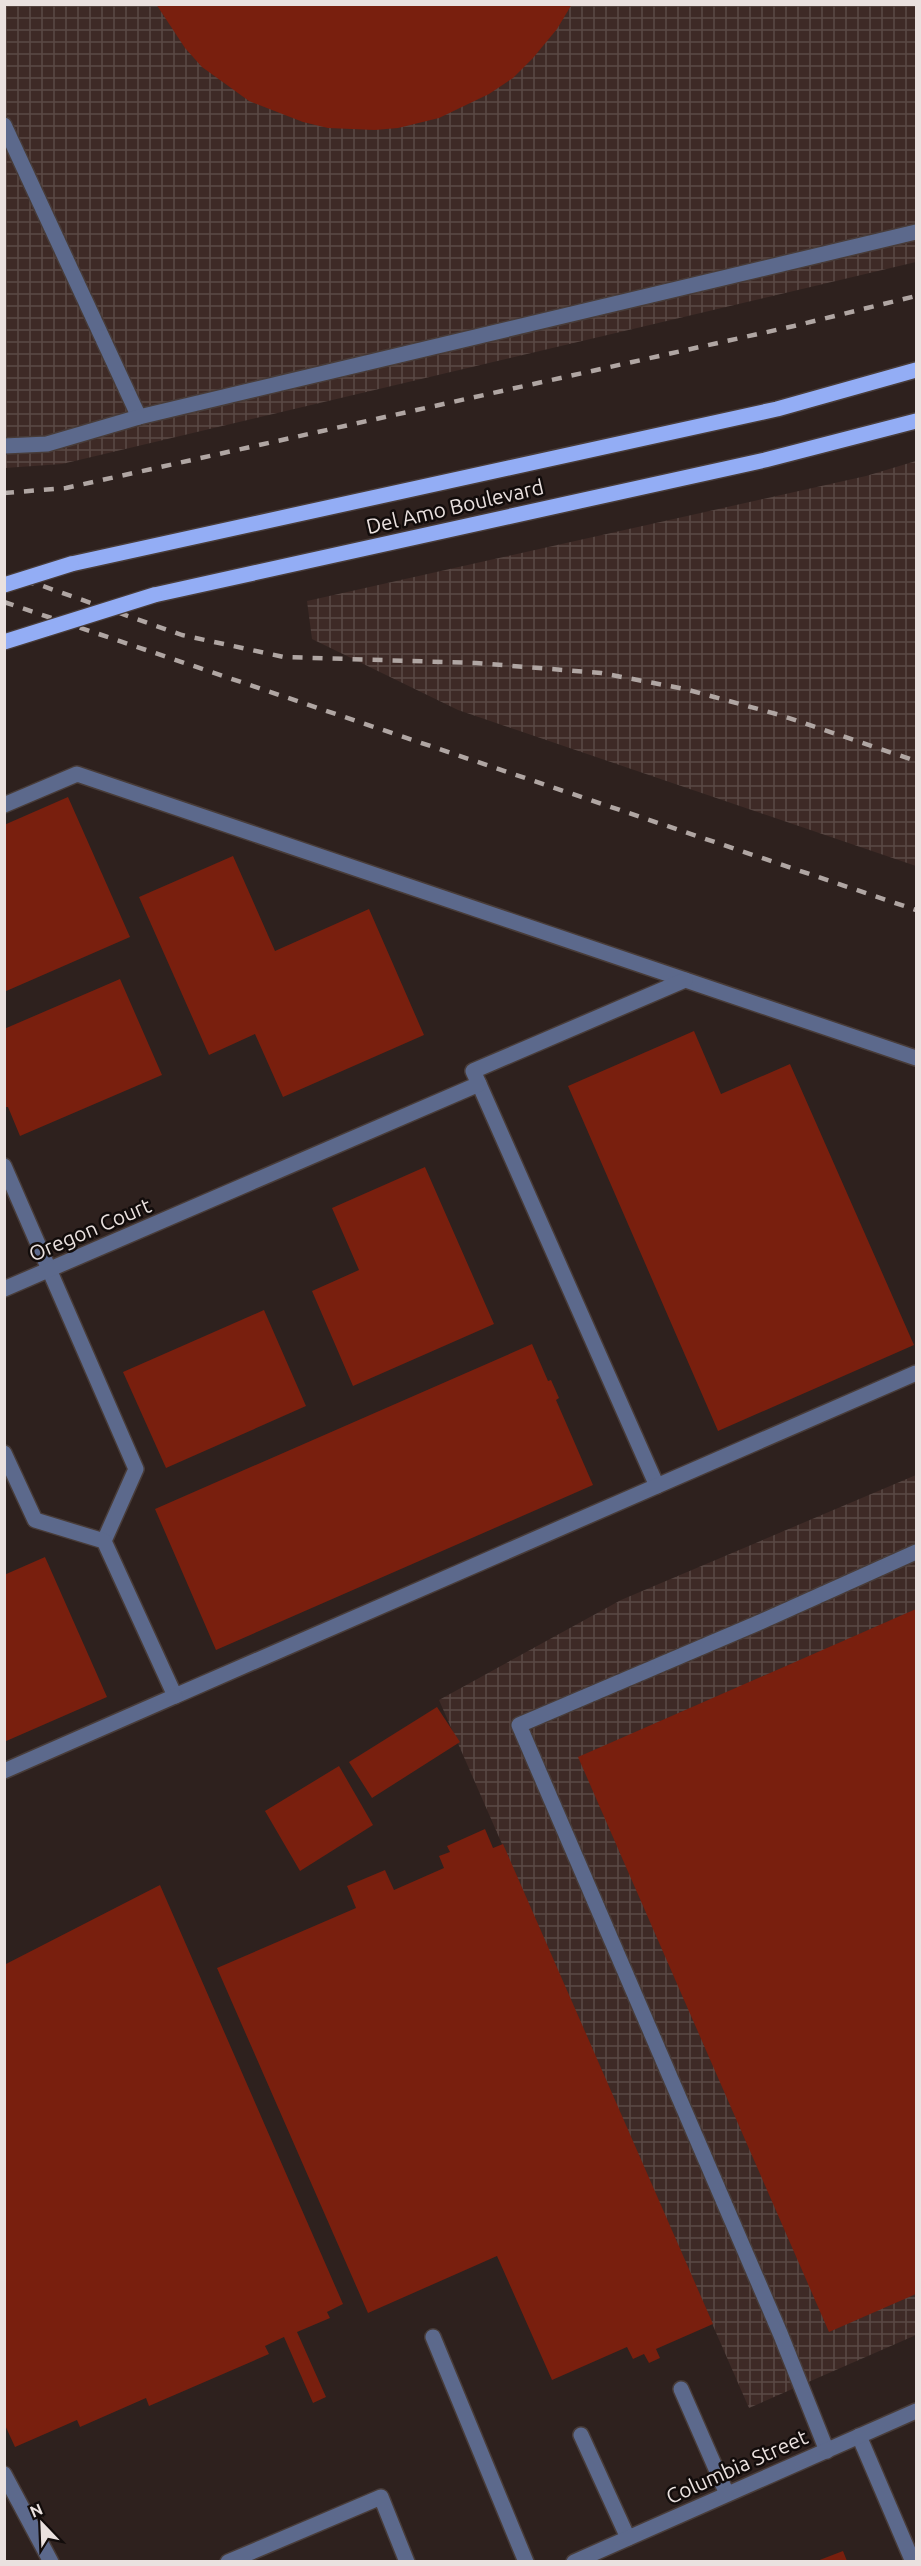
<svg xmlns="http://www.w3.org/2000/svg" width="921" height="2566" viewBox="0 0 921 2566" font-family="Ubuntu,sans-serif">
	<defs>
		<pattern id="industrial-grid" width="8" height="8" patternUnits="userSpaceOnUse" patternTransform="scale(1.5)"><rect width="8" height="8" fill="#3e2a26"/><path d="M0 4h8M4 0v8" fill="none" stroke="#5a4945"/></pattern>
	</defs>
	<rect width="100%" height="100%" fill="#2e211e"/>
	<!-- industrial -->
	<g fill="url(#industrial-grid)">
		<polygon points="5,5 916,5 916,262 62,464 5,468"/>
		<polygon points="916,461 916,866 458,710 312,639 307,601 866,476"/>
		<polygon points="916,1475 916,2335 749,2408 439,1700 621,1600"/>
	</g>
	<!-- building -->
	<g fill="#791f0e">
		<polygon points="156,4 572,4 557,29 533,58 513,78 489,94 439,118 398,128 375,130 328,128 303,122 249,101 202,67 185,48"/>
		<polygon points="68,797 130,937 4,992 4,825"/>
		<polygon points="233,856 275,951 369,909 424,1035 283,1097 255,1034 209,1055 139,897"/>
		<polygon points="120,979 162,1075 20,1136 8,1107 4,1107 4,1029"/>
		<polygon points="694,1031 721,1094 790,1064 914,1345 718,1431 568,1086"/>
		<polygon points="425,1167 494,1324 353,1386 312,1291 359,1270 332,1208"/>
		<polygon points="264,1310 306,1406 166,1468 123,1372"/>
		<polygon points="532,1344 548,1381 551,1380 559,1398 556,1400 593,1485 216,1650 155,1509"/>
		<polygon points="45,1557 107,1697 4,1742 4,1575"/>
		<polygon points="916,1609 916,2294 829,2332 578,1757"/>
		<polygon points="437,1707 460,1742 372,1798 349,1762"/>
		<polygon points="339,1766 373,1825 300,1871 265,1811"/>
		<polygon points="485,1829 493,1848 503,1844 713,2324 656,2349 660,2358 649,2363 644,2354 633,2359 627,2347 552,2380 497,2256 368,2313 217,1968 356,1908 347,1886 385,1870 394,1890 444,1868 439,1856 450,1852 447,1846"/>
		<polygon points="160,1885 343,2304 327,2312 330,2318 297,2332 326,2397 313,2403 284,2337 265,2346 269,2354 149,2406 146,2398 80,2427 77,2420 15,2447 4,2423 4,1965"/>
		<polygon points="843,2551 847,2561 817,2561"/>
	</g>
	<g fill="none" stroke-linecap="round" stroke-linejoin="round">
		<defs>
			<g id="minor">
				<polyline points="4,125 139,417"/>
				<polyline points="4,446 47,444 139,417 916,232"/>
				<polyline points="4,805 77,774 916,1058"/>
				<polyline points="479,1084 657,1486"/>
				<polyline points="4,1166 136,1469 104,1541"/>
				<polyline points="4,1289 479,1084 473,1071 685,980"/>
				<polyline points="4,1453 35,1520 104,1541 175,1696 916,1373"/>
				<polyline points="4,1771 175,1696"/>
				<polyline points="433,2337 526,2562"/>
				<polyline points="681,2389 727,2494"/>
				<polyline points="581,2435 628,2538"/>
				<polyline points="859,2436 913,2562"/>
				<polyline points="827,2451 780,2333 519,1725 758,1623 916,1552"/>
				<polyline points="4,2474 51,2562"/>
				<polyline points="228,2562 381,2497 407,2562"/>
				<polyline points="574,2562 916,2411"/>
			</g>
			<g id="major">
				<polyline points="71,564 777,409 916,370"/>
				<polyline points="154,595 765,460 916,421"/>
			</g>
		</defs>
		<!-- minor casing -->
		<use href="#minor" stroke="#483c39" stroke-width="18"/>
		<!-- major casing -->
		<use href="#major" stroke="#483c39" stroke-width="18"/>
		<!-- minor -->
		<use href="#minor" stroke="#5c698c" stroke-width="15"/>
		<!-- major -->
		<use href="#major" stroke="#93adf5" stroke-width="15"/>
		<!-- rail -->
		<g stroke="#b0a6a3" stroke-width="4.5" stroke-dasharray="10 10" stroke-linecap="butt">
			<polyline points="4,493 66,488 794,326 916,296"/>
			<polyline points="4,579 37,584 182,635 284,657 476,663 601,673 685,689 780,715 916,761"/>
			<polyline points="4,602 916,910"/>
		</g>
		<defs>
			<g id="major-bridge">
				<polyline points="4,585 71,564"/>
				<polyline points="4,642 154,595"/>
			</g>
		</defs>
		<!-- major-bridge casing -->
		<use href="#major-bridge" stroke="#483c39" stroke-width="18" stroke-linecap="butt"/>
		<!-- major-bridge -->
		<use href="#major-bridge" stroke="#93adf5" stroke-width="15"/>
	</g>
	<g text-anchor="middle" stroke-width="5" stroke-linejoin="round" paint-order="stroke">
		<!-- street labels -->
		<g font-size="21" fill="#eae1df" stroke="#120c0b">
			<text transform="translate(455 507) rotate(-13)" y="7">Del Amo Boulevard</text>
			<text transform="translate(90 1230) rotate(-23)" y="7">Oregon Court</text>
			<text transform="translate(737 2467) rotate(-24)" y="7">Columbia Street</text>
		</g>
	</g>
	<!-- border -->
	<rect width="921" height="2566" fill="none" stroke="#eae1df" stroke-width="12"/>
	<!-- north arrow -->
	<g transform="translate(42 2524) rotate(337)" stroke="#120c0b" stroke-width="4.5" paint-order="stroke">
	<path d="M0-4.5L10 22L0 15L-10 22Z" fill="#eae1df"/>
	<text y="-9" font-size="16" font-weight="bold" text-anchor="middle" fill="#eae1df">N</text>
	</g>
</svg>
